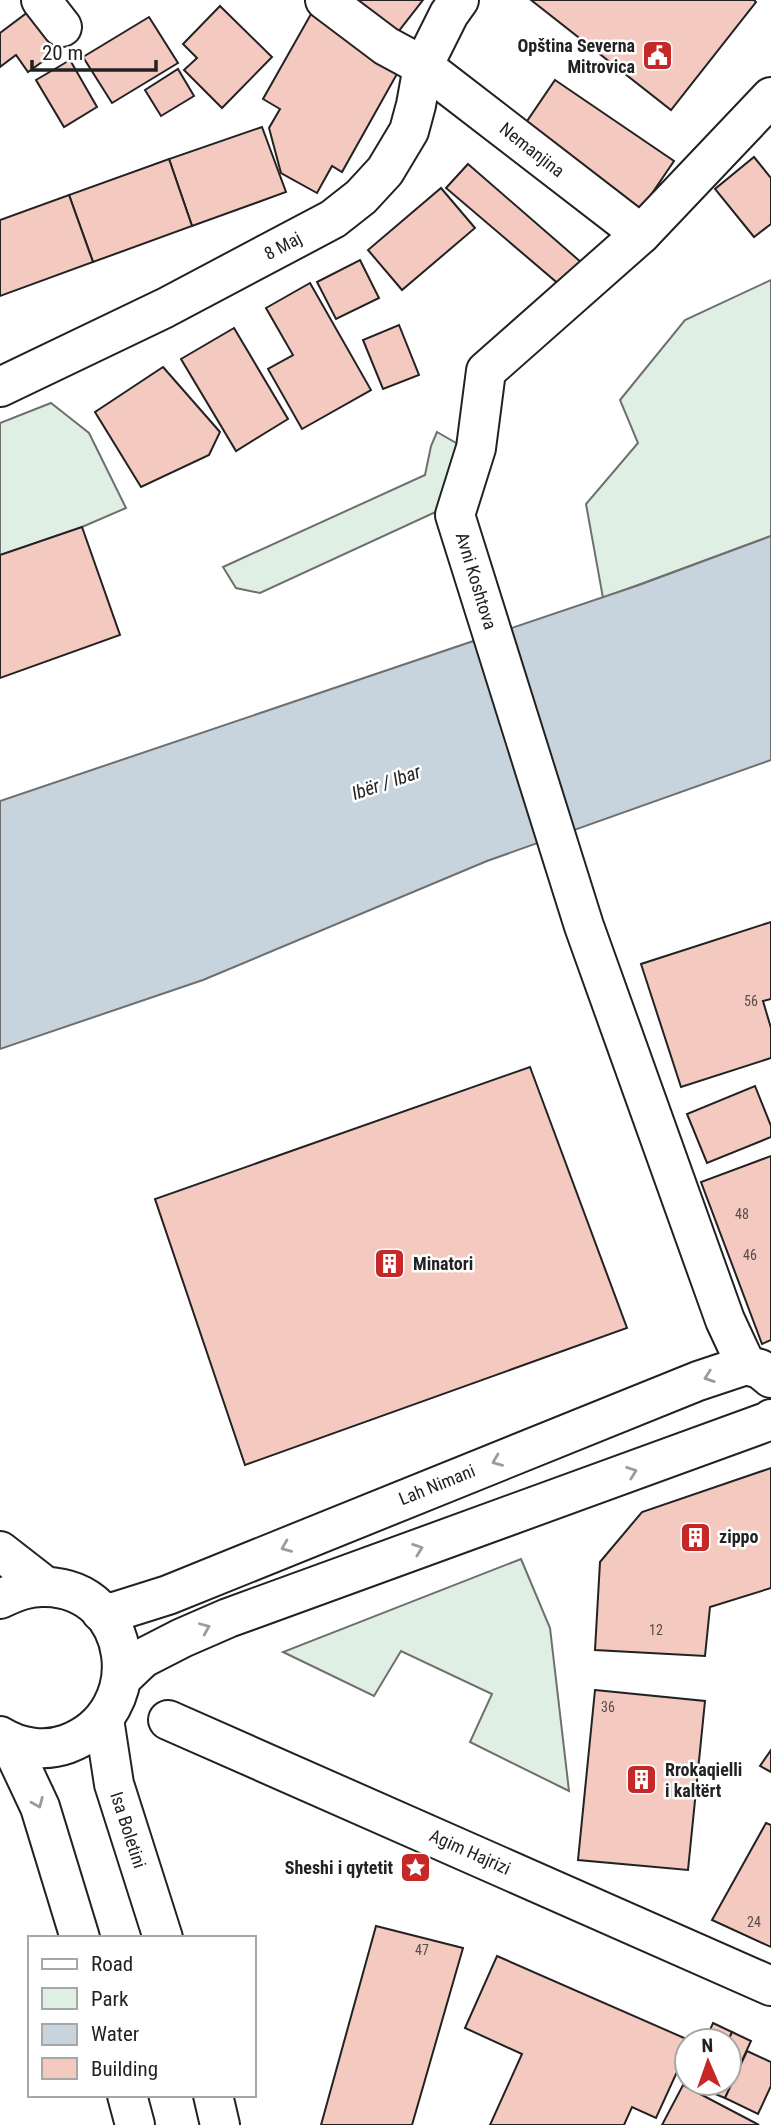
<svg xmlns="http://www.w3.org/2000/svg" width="771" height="2125" viewBox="0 0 771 2125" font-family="'Roboto Condensed',sans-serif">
	<rect width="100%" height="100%" fill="#fff"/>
	<!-- green -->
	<g fill="#e0efe3" stroke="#6f6f6f" stroke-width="2">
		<polygon points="771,280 771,536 603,598 586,504 638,443 620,400 685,320"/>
		<polygon points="51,403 89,433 126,508 82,527 0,555 0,423"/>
		<polygon points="437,432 463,447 440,510 260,593 236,588 223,567 425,475 431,446"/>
		<polygon points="521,1559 550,1628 569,1791 470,1742 492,1694 401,1651 374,1696 283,1652"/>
	</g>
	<!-- water -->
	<polygon fill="#c7d3dd" stroke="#6f6f6f" stroke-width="2" points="771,536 771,760 487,861 203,980 0,1049 0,801 639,585"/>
	<!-- building -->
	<g fill="#f3c9c0" stroke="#222" stroke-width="2">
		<polygon points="360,0 423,0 391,41 352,10"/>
		<polygon points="531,0 754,0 756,2 671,110"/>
		<polygon points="220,6 272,57 222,108 184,70 197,58 183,44"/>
		<polygon points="32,9 61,48 28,72 16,55 0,67 0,33"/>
		<polygon points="311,14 402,65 342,172 332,166 317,193 281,173 269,128 280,109 263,99"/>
		<polygon points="149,17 178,63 112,103 83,57"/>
		<polygon points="70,60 97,107 64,127 36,80"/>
		<polygon points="178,69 194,96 161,116 145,90"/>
		<polygon points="555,80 674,161 640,211 521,130"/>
		<polygon points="262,127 286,192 192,226 169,159"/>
		<polygon points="754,157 771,178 771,224 754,237 715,189"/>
		<polygon points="169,159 192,226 93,262 69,195"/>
		<polygon points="468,164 582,263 561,286 446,188"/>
		<polygon points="441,188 475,228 402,290 368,250"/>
		<polygon points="69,195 93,262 0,296 0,220"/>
		<polygon points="360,260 379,298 336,319 317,282"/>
		<polygon points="310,283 371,390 302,429 268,369 293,355 266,308"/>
		<polygon points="399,325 419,375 383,389 363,340"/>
		<polygon points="234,328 288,419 236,451 181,359"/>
		<polygon points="163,367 220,432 209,455 141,487 95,412"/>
		<polygon points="82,527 120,635 0,678 0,555"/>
		<polygon points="771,922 771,999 763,1001 771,1028 771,1058 681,1087 641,964"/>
		<polygon points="530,1067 627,1328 245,1465 155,1199"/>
		<polygon points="755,1086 771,1126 771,1137 707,1163 687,1114"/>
		<polygon points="771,1156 771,1340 762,1344 701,1182"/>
		<polygon points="771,1468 771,1588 710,1607 705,1656 595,1650 600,1562 642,1512"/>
		<polygon points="595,1690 705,1701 688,1870 578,1860"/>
		<polygon points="771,1750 771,1772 760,1766"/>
		<polygon points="766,1823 771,1825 771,1947 712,1920"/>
		<polygon points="376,1926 463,1948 412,2125 321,2125"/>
		<polygon points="497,1956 691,2041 687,2041 687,2050 656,2118 632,2107 624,2125 490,2125 522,2054 465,2028"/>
		<polygon points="713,2023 732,2032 728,2041 705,2041"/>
		<polygon points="732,2032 751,2041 725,2098 705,2090 709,2083 729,2083 728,2041"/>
		<polygon points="747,2051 771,2062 771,2086 758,2114 725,2098"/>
		<polygon points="689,2083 709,2083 705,2090"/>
		<polygon points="683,2085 759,2125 662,2125"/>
	</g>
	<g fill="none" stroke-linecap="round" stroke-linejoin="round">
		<defs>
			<g id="minor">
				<polyline points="41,0 62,27"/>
				<polyline points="325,0 386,46 423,66 641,234"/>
				<polyline points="746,1365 725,1320 584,926 455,515 476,448 486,371 641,234 771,97"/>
				<polyline points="0,1551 45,1586"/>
				<path d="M0,1599C15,1592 29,1586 46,1587C134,1589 151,1713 67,1744C45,1752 19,1748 0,1736"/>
				<polyline points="101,1612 114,1612 168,1595 698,1381 746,1365 760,1369 771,1378"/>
				<polyline points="122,1678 143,1658 182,1638 228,1618 769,1421 771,1419"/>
				<polyline points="104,1719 114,1784 163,1938"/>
				<polyline points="168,1720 771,1986"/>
				<polyline points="9,1741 40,1807 80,1938"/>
				<polyline points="127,2095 135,2125"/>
				<polyline points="213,2095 220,2125"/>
			</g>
			<polyline id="major" points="0,387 165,308 333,219 361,197 385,171 409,131 416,105 423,66 449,14 459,0"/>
		</defs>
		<!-- minor casing -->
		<use href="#minor" stroke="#222" stroke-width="42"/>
		<!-- major casing -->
		<use href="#major" stroke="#222" stroke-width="42"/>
		<!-- minor -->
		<use href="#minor" stroke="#fff" stroke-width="38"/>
		<!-- major -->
		<use href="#major" stroke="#fff" stroke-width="38"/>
	</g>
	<!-- one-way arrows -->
	<defs><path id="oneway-chevron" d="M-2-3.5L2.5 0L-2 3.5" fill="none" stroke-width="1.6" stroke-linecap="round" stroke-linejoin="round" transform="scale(1.75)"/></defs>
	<g stroke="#9c9c9c">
		<use href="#oneway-chevron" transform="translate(709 1377) rotate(161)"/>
		<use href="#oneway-chevron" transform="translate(497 1461) rotate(158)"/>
		<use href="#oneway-chevron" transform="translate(632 1472) rotate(-20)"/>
		<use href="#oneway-chevron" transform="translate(286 1547) rotate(158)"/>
		<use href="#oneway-chevron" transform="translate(418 1549) rotate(-20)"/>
		<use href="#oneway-chevron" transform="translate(205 1628) rotate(-23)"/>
		<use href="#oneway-chevron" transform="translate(38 1803) rotate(67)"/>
	</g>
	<!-- icons -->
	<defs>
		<symbol id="civic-square" viewBox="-11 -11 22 22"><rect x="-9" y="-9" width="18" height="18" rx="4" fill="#c62828" stroke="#fff"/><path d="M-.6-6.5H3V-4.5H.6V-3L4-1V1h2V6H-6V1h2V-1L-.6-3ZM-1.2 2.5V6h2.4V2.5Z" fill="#fff"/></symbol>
		<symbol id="building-square" viewBox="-11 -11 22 22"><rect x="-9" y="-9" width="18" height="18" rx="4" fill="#c62828" stroke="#fff"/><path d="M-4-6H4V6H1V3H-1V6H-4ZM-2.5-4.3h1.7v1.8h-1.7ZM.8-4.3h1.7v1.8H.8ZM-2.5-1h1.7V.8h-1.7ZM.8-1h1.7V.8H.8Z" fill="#fff"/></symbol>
		<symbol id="sight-square" viewBox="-11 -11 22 22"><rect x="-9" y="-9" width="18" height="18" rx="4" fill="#c62828" stroke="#fff"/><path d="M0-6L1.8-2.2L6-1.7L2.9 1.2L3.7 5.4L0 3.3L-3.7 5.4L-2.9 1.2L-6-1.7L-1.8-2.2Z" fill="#fff"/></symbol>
	</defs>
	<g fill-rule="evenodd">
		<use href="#civic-square" x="640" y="38" width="35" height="35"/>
		<use href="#building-square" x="372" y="1246" width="35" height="35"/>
		<use href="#building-square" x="678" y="1520" width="35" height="35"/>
		<use href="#building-square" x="624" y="1762" width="35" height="35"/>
		<use href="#sight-square" x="398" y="1850" width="35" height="35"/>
	</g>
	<g text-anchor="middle" stroke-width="5" stroke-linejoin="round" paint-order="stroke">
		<!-- number labels -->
		<g font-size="14" fill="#564c4a">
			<text x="751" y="1006">56</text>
			<text x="742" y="1219">48</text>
			<text x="750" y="1260">46</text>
			<text x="656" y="1635">12</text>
			<text x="608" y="1712">36</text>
			<text x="754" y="1927">24</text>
			<text x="422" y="1955">47</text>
		</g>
		<!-- poi labels -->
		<g font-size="18" font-weight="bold" fill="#222" stroke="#fff" text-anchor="start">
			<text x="635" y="52" text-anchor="end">Opština Severna<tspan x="635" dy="21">Mitrovica</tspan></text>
			<text x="413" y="1270">Minatori</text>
			<text x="719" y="1543">zippo</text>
			<text x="665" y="1776">Rrokaqielli<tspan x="665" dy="21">i kaltërt</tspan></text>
			<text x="393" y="1874" text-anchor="end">Sheshi i qytetit</text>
		</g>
		<!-- street labels -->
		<g font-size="18" fill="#222" stroke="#fff">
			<text transform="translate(532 150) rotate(38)" y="6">Nemanjina</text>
			<text transform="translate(283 246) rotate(-28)" y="6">8 Maj</text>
			<text transform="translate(476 581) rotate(73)" y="6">Avni Koshtova</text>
			<text transform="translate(437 1485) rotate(-22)" y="6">Lah Nimani</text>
			<text transform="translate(128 1830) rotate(72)" y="6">Isa Boletini</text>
			<text transform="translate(470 1852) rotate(24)" y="6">Agim Hajrizi</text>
		</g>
		<!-- water labels -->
		<g font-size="19" font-style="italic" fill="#222" stroke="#fff">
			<text transform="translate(386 782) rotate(-19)" y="7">Ibër / Ibar</text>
		</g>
	</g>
	<!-- legend -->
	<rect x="28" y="1936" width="228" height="161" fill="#ffffff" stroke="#a7a7a7" stroke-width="2"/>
	<rect x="42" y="1959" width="35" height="10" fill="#ffffff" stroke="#a7a7a7" stroke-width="2"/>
	<text x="91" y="1971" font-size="21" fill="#222222">Road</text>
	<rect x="42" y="1988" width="35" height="21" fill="#e0efe3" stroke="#a7a7a7" stroke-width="2"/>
	<text x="91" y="2006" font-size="21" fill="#222222">Park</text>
	<rect x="42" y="2024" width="35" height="21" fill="#c7d3dd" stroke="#a7a7a7" stroke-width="2"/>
	<text x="91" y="2041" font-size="21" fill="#222222">Water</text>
	<rect x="42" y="2058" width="35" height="21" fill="#f3c9c0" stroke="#a7a7a7" stroke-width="2"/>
	<text x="91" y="2076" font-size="21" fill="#222222">Building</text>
	<!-- north arrow -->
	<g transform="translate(708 2062) rotate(358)"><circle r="33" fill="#ffffff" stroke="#a7a7a7" stroke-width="2"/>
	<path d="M0-5L12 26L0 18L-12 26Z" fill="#c62828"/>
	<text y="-10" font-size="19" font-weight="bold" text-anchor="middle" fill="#222222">N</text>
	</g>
	<!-- scale -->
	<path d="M32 60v10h124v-10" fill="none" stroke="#222222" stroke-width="3.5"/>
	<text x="42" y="60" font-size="21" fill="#222222" stroke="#ffffff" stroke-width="5" paint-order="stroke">20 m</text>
</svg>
